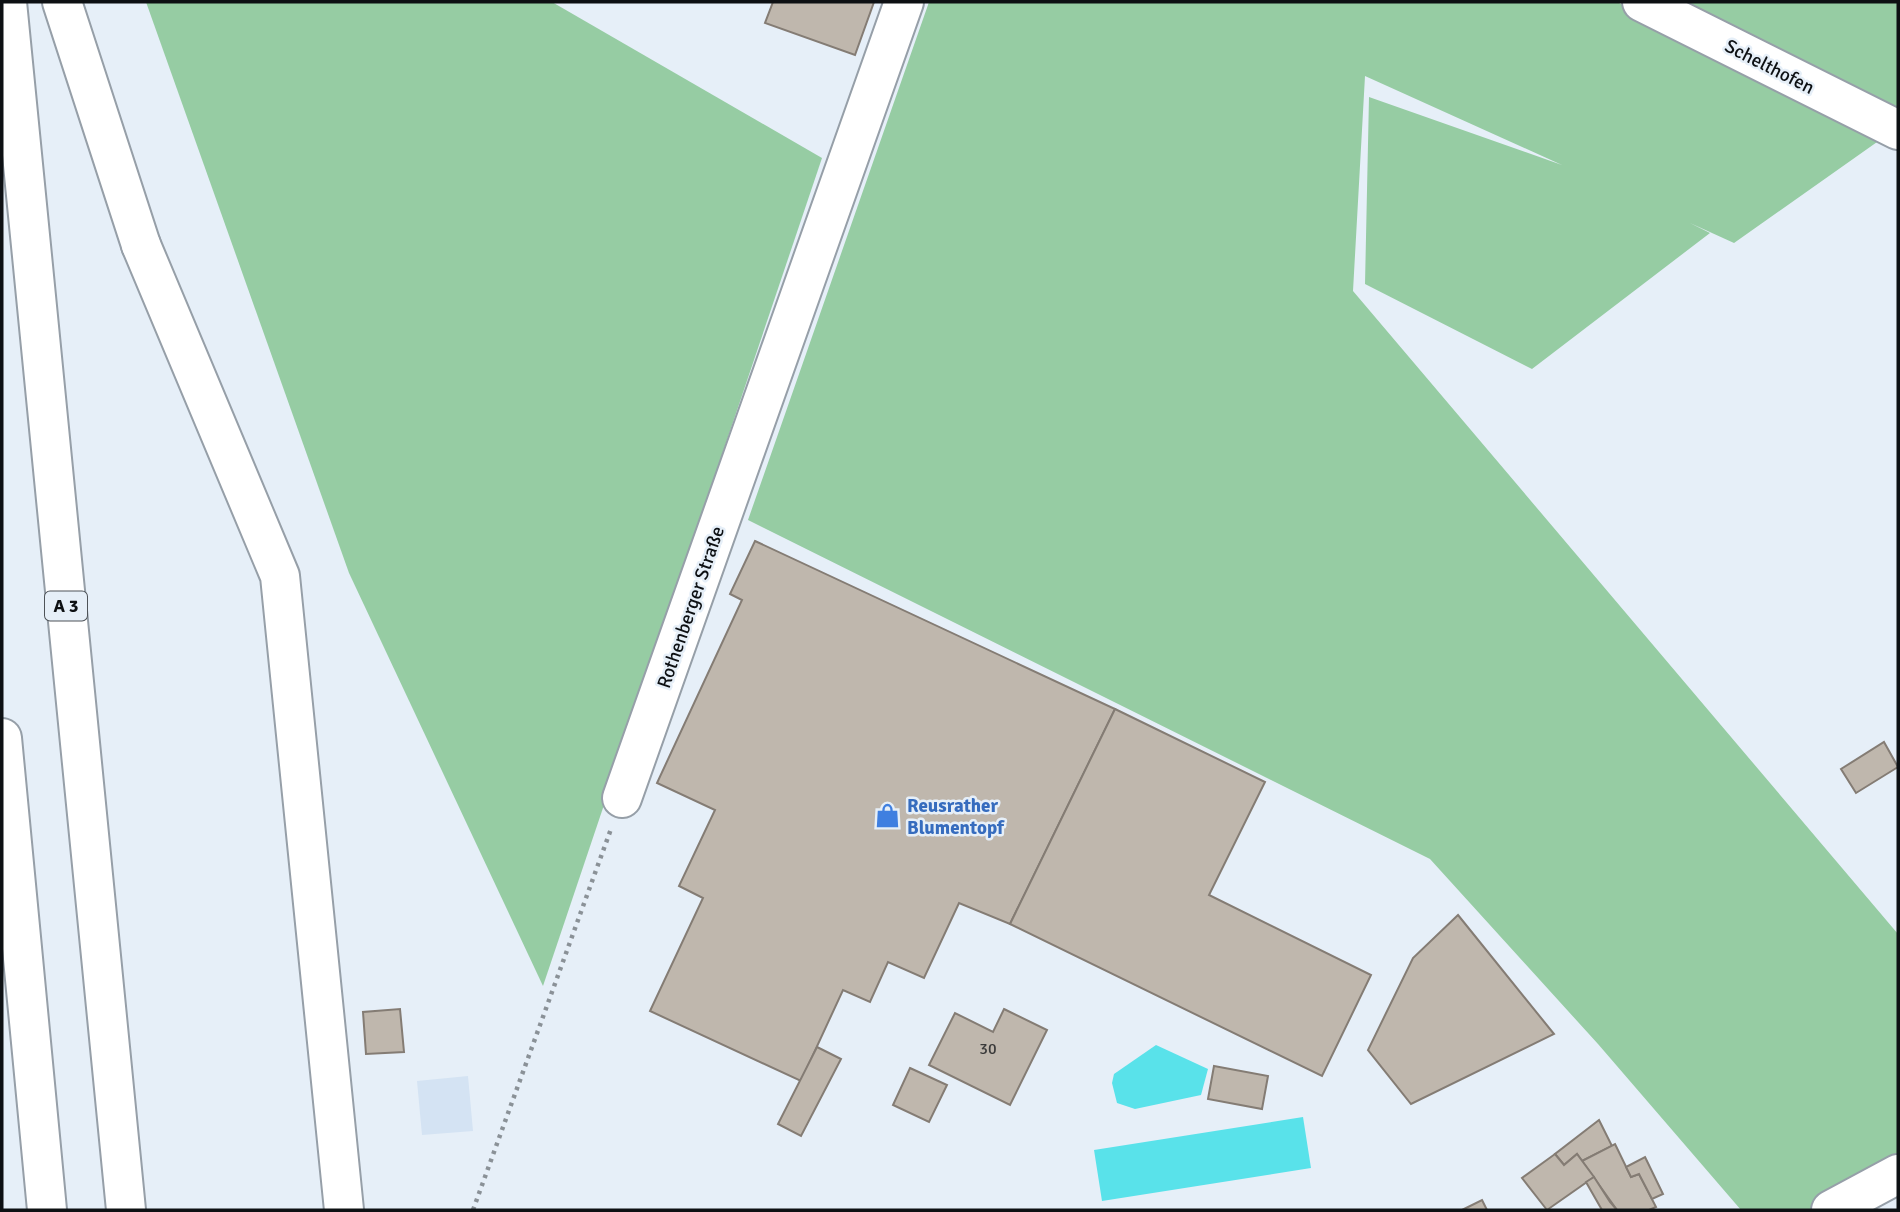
<svg xmlns="http://www.w3.org/2000/svg" width="1900" height="1212" viewBox="0 0 1900 1212" font-family="Signika,sans-serif">
	<rect width="100%" height="100%" fill="#e6eff8"/>
	<!-- built -->
	<polygon fill="#d4e3f3" points="468,1076 473,1131 422,1135 417,1081"/>
	<!-- green -->
	<g fill="#96cca3">
		<polygon points="146,2 552,2 822,158 543,986 349,573"/>
		<polygon points="929,2 1617,2 1887,135 1734,243 1690,223 1710,233 1532,369 1365,284 1369,97 1562,165 1365,76 1353,291 1898,934 1898,1162 1814,1210 1741,1210 1598,1044 1430,859 748,520"/>
		<polygon points="1674,2 1898,2 1898,117"/>
	</g>
	<!-- water -->
	<g fill="#59e2ea">
		<polygon points="1156,1045 1208,1069 1201,1095 1135,1109 1117,1103 1112,1083 1114,1074"/>
		<polygon points="1303,1117 1311,1168 1102,1201 1094,1150"/>
	</g>
	<!-- building -->
	<g fill="#bfb7ad" stroke="#847c74" stroke-width="2">
		<polygon points="773,2 874,2 855,55 765,23"/>
		<polygon points="755,541 1115,709 1010,924 959,903 924,978 888,962 870,1002 843,990 801,1081 650,1011 703,898 679,886 715,810 657,783 742,600 730,594"/>
		<polygon points="1115,709 1265,782 1209,895 1371,975 1322,1076 1010,924"/>
		<polygon points="1884,742 1898,767 1856,793 1841,769"/>
		<polygon points="1458,915 1554,1034 1411,1104 1368,1050 1413,958"/>
		<polygon points="400,1009 404,1052 366,1054 363,1012"/>
		<polygon points="1004,1009 1047,1030 1010,1105 929,1065 955,1013 993,1032"/>
		<polygon points="817,1047 841,1059 801,1136 778,1124"/>
		<polygon points="1214,1066 1268,1076 1262,1109 1208,1099"/>
		<polygon points="910,1068 947,1085 929,1122 893,1105"/>
		<polygon points="1599,1120 1612,1146 1582,1161 1577,1154 1564,1165 1555,1154"/>
		<polygon points="1615,1144 1631,1177 1639,1174 1656,1207 1649,1210 1617,1210 1582,1161"/>
		<polygon points="1555,1154 1564,1165 1577,1154 1594,1177 1547,1210 1522,1178"/>
		<polygon points="1645,1157 1663,1194 1652,1199 1639,1174 1631,1177 1626,1167"/>
		<polygon points="1594,1177 1610,1202 1617,1210 1602,1210 1586,1182"/>
		<polygon points="1482,1200 1487,1210 1462,1210"/>
	</g>
	<g fill="none" stroke-linecap="round" stroke-linejoin="round">
		<defs>
			<g id="minor">
				<polyline points="1642,2 1898,130"/>
				<polyline points="141,245 280,576 344,1210"/>
				<polyline points="622,798 904,2"/>
				<polyline points="1831,1210 1898,1174"/>
			</g>
			<g id="highway">
				<polyline points="7,2 126,1210"/>
				<polyline points="62,2 141,245"/>
				<polyline points="2,738 47,1210"/>
			</g>
		</defs>
		<!-- minor casing -->
		<use href="#minor" stroke="#969fa8" stroke-width="42"/>
		<!-- highway casing -->
		<use href="#highway" stroke="#969fa8" stroke-width="42"/>
		<!-- path -->
		<polyline stroke="#8a9197" stroke-width="4.5" stroke-dasharray="3.5 5" stroke-linecap="butt" points="473,1210 611,829"/>
		<!-- minor -->
		<use href="#minor" stroke="#fff" stroke-width="38"/>
		<!-- highway -->
		<use href="#highway" stroke="#fff" stroke-width="38"/>
	</g>
	<!-- icons -->
	<defs>
		<symbol id="shop-bare" viewBox="-9 -9 18 18"><path d="M-5-2.5h2.3a2.7 3.5 0 0 1 5.4 0H5L5.5 6h-11ZM-1.5-2.5h3a1.5 2.3 0 0 0-3 0Z" fill="#3f7fe0" stroke="#e6eff8" stroke-width="2.5" paint-order="stroke"/></symbol>
	</defs>
	<g fill-rule="evenodd">
		<use href="#shop-bare" x="870" y="798" width="35" height="35"/>
	</g>
	<g text-anchor="middle" stroke-width="5" stroke-linejoin="round" paint-order="stroke">
		<!-- number labels -->
		<g font-size="16" fill="#3a3a3a">
			<text x="988" y="1054">30</text>
		</g>
		<!-- shield labels -->
		<rect fill="#e6eff8" stroke="#4e5358" stroke-width="2" x="45" y="591.5" width="42" height="29" rx="5"/>
		<g font-size="18" font-weight="bold" fill="#0d1013">
			<text x="66" y="612">A 3</text>
		</g>
		<!-- street labels -->
		<g font-size="19" fill="#0d1013" stroke="#e6eff8">
			<text transform="translate(1770 66) rotate(27)" y="7">Schelthofen</text>
			<text transform="translate(690 607) rotate(-71)" y="7">Rothenberger Straße</text>
		</g>
		<!-- shop labels -->
		<g font-size="19" font-weight="bold" fill="#366cbe" stroke="#e6eff8" text-anchor="start">
			<text x="907" y="812">Reusrather<tspan x="907" dy="22">Blumentopf</tspan></text>
		</g>
	</g>
	<!-- border -->
	<rect width="1900" height="1212" fill="none" stroke="#0d1013" stroke-width="7"/>
</svg>
